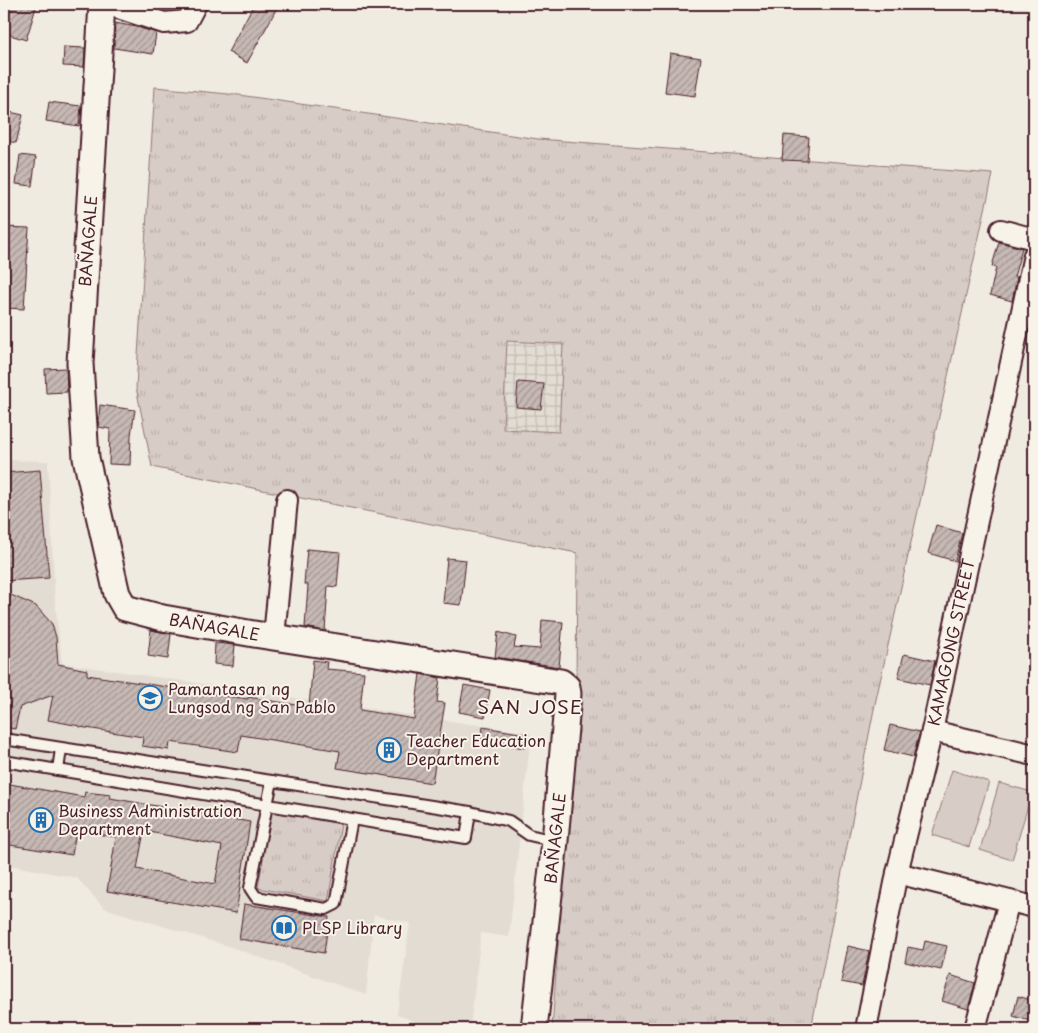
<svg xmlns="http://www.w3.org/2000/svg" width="1038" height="1033" viewBox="0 0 1038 1033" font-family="'Playpen Sans',sans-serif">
	<defs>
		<pattern id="industrial-grid" width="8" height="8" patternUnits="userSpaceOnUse" patternTransform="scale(1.25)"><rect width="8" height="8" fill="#e3dcd2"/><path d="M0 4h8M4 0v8" fill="none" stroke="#c4bcb4"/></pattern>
		<pattern id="grass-tufts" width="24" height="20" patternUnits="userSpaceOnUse" patternTransform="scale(1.25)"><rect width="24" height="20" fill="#d8cdc6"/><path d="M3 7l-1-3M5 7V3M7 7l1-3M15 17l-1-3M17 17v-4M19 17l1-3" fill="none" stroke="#bbb0aa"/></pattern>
		<pattern id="building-hatch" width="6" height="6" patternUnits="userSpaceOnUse" patternTransform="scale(1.25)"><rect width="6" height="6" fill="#c6b8b3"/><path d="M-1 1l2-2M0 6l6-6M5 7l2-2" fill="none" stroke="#a39592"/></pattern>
	</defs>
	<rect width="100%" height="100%" fill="#f0ebe0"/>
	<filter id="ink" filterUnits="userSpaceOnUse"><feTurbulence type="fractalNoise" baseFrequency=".02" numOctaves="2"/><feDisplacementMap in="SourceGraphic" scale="10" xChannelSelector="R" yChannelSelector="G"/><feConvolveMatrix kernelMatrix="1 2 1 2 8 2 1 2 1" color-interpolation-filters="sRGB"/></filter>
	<g filter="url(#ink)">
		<!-- built -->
		<polygon fill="#e3dcd2" points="4,460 48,461 55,601 62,663 531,733 509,937 481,933 470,1029 431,1029 397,1014 410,923 374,915 366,995 231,947 104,908 77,878 4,864"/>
		<!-- industrial -->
		<polygon fill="url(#industrial-grid)" points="507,341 564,344 560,432 503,429"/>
		<!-- grass -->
		<g fill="url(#grass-tufts)" stroke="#917678" fill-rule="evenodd">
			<path d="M155,87L239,95L538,139L993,174L875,704L811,1029H552L576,695L577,553L301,498L152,467L136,387ZM507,341L563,344L559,432L503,429Z"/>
			<polygon points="271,811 341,824 328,901 258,888"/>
		</g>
		<!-- pitch -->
		<g fill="#d8cdc6" stroke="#917678">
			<polygon points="952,770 989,782 969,847 932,835"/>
			<polygon points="999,783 1032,792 1012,860 980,850"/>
		</g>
		<!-- building -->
		<g fill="url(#building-hatch)" stroke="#4a1f2b" fill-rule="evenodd">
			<polygon points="4,4 37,4 26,40 4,33"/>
			<polygon points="254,4 279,4 247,63 228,52"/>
			<polygon points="115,23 137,27 156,33 153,54 114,48"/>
			<polygon points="64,47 85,48 84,67 63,66"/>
			<polygon points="670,53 701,58 695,96 665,92"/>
			<polygon points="49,102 81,106 79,126 46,121"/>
			<polygon points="10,112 23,115 16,143 4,140"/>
			<polygon points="784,135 809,137 807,161 782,160"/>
			<polygon points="20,155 36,157 32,186 16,184"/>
			<polygon points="4,227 29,228 24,309 4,308"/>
			<polygon points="999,242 1022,248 1014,277 1017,277 1012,301 990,295 996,267 992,266"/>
			<polygon points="66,368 67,392 46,393 45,369"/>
			<polygon points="518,382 544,384 541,409 516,407"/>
			<polygon points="100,405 135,410 131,435 130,465 109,464 110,429 98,427"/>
			<polygon points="40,470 49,578 4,581 4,473"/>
			<polygon points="936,525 962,533 955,561 928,553"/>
			<polygon points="307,549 340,552 337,587 328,586 325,631 305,627 308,585 304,584"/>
			<polygon points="447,558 466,560 461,605 443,603"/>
			<polygon points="4,592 36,606 52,624 56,637 58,664 87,670 87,675 248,699 248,697 309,707 313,660 327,662 326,669 364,672 360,710 414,719 420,674 440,678 437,702 445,703 432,783 337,768 340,751 241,735 238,752 170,742 169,750 142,746 143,737 80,727 80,726 48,720 53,695 20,707 15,729 4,727"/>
			<polygon points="542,620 563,622 559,667 495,657 498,632 516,637 514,647 540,649"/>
			<polygon points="151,630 171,634 168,659 148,656"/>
			<polygon points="215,643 235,645 233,666 214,664"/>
			<polygon points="904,654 935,661 930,685 898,678"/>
			<polygon points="464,685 490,690 485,717 459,712"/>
			<polygon points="890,725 920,732 913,757 884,750"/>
			<polygon points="483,727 526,734 524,748 481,740"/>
			<path d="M4,783L84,797L85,792L111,795L110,798L250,822L236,913L107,891L116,837L76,831L72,855L4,844ZM144,831L222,846L215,884L137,869Z"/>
			<polygon points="244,904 329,917 324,953 239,939"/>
			<polygon points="925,941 947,946 941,970 905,962 908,947 923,950"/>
			<polygon points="848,946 869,951 862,986 841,982"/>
			<polygon points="950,975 975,983 968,1009 942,1001"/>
			<polygon points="1018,996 1034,1001 1030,1021 1013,1016"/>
		</g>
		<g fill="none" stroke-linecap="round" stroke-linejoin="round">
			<defs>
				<g id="service">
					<polyline points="4,739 470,812 509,821 529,835 555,841"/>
					<polyline points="4,761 466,838 470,812"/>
					<polyline points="58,770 61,749"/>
					<polyline points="272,781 250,888 256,897 326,909 336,904 352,819"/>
				</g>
				<g id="minor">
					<polyline points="106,4 164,23 187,21 196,4"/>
					<polyline points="1001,230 1034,239"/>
					<polyline points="274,637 287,500"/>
					<polyline points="932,731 1034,755"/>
					<polyline points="897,873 1034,907"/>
					<path id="s1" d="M866,1029L897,873L932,731L1034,255"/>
					<polyline points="975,1029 1009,901"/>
				</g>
				<g id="tertiary">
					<path id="s2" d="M102,4L80,363L86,458L117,594L125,608L163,618L254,634L561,682L567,687L568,694L555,841L534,1029"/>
				</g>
			</defs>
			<!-- service casing -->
			<use href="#service" stroke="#4a1f2b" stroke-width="14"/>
			<!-- minor casing -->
			<use href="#minor" stroke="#4a1f2b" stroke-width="24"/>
			<!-- tertiary casing -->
			<use href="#tertiary" stroke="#4a1f2b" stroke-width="29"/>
			<!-- service -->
			<use href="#service" stroke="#f7f3e8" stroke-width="10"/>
			<!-- minor -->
			<use href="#minor" stroke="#f7f3e8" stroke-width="20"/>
			<!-- tertiary -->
			<use href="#tertiary" stroke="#f7f3e8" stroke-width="25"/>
		</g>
	</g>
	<!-- icons -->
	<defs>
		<symbol id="university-ring" viewBox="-11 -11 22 22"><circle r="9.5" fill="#f7f3e8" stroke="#1f6fb2" stroke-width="1.5"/><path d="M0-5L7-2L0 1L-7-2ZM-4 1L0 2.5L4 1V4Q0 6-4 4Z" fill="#1f6fb2"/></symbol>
		<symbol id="building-ring" viewBox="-11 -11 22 22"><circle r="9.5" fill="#f7f3e8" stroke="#1f6fb2" stroke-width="1.5"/><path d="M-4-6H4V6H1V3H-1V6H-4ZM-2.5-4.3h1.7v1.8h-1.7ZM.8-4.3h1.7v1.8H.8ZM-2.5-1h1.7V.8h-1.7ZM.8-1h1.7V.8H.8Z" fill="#1f6fb2"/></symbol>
		<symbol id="library-ring" viewBox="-11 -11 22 22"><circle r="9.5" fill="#f7f3e8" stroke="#1f6fb2" stroke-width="1.5"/><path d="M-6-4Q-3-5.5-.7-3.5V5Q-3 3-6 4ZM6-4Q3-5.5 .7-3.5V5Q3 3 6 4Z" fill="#1f6fb2"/></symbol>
	</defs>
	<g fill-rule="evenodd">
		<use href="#university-ring" x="136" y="684" width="28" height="28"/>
		<use href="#building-ring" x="375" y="736" width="28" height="28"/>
		<use href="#building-ring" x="27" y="806" width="28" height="28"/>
		<use href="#library-ring" x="270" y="914" width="28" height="28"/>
	</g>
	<g text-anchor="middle" stroke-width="4" stroke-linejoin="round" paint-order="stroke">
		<!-- street labels -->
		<g font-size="16" fill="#4a1f2b" stroke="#f7f3e8">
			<text transform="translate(88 241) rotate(-86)" y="6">BAÑAGALE</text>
			<text dy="6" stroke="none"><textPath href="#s2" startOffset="702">BAÑAGALE</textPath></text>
			<text dy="6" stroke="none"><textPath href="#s1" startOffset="396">KAMAGONG STREET</textPath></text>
			<text transform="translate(555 838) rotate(-84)" y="6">BAÑAGALE</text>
		</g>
		<!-- poi labels -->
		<g font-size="16" fill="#4a1f2b" stroke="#f7f3e8" text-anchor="start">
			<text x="168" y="695">Pamantasan ng<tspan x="168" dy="18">Lungsod ng San Pablo</tspan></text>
			<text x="406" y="747">Teacher Education<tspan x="406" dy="18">Department</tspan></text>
			<text x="58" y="817">Business Administration<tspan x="58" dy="18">Department</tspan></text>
			<text x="302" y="934">PLSP Library</text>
		</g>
		<!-- quarter labels -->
		<g font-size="19" letter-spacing="1" fill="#4a1f2b" stroke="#f7f3e8">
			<text x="530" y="714">SAN JOSE</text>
		</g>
	</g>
	<!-- margin -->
	<rect width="1038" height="1033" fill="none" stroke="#f7f3e8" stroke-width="20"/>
	<rect x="10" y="10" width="1018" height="1013" fill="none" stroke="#4a1f2b" stroke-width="2" filter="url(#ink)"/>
</svg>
